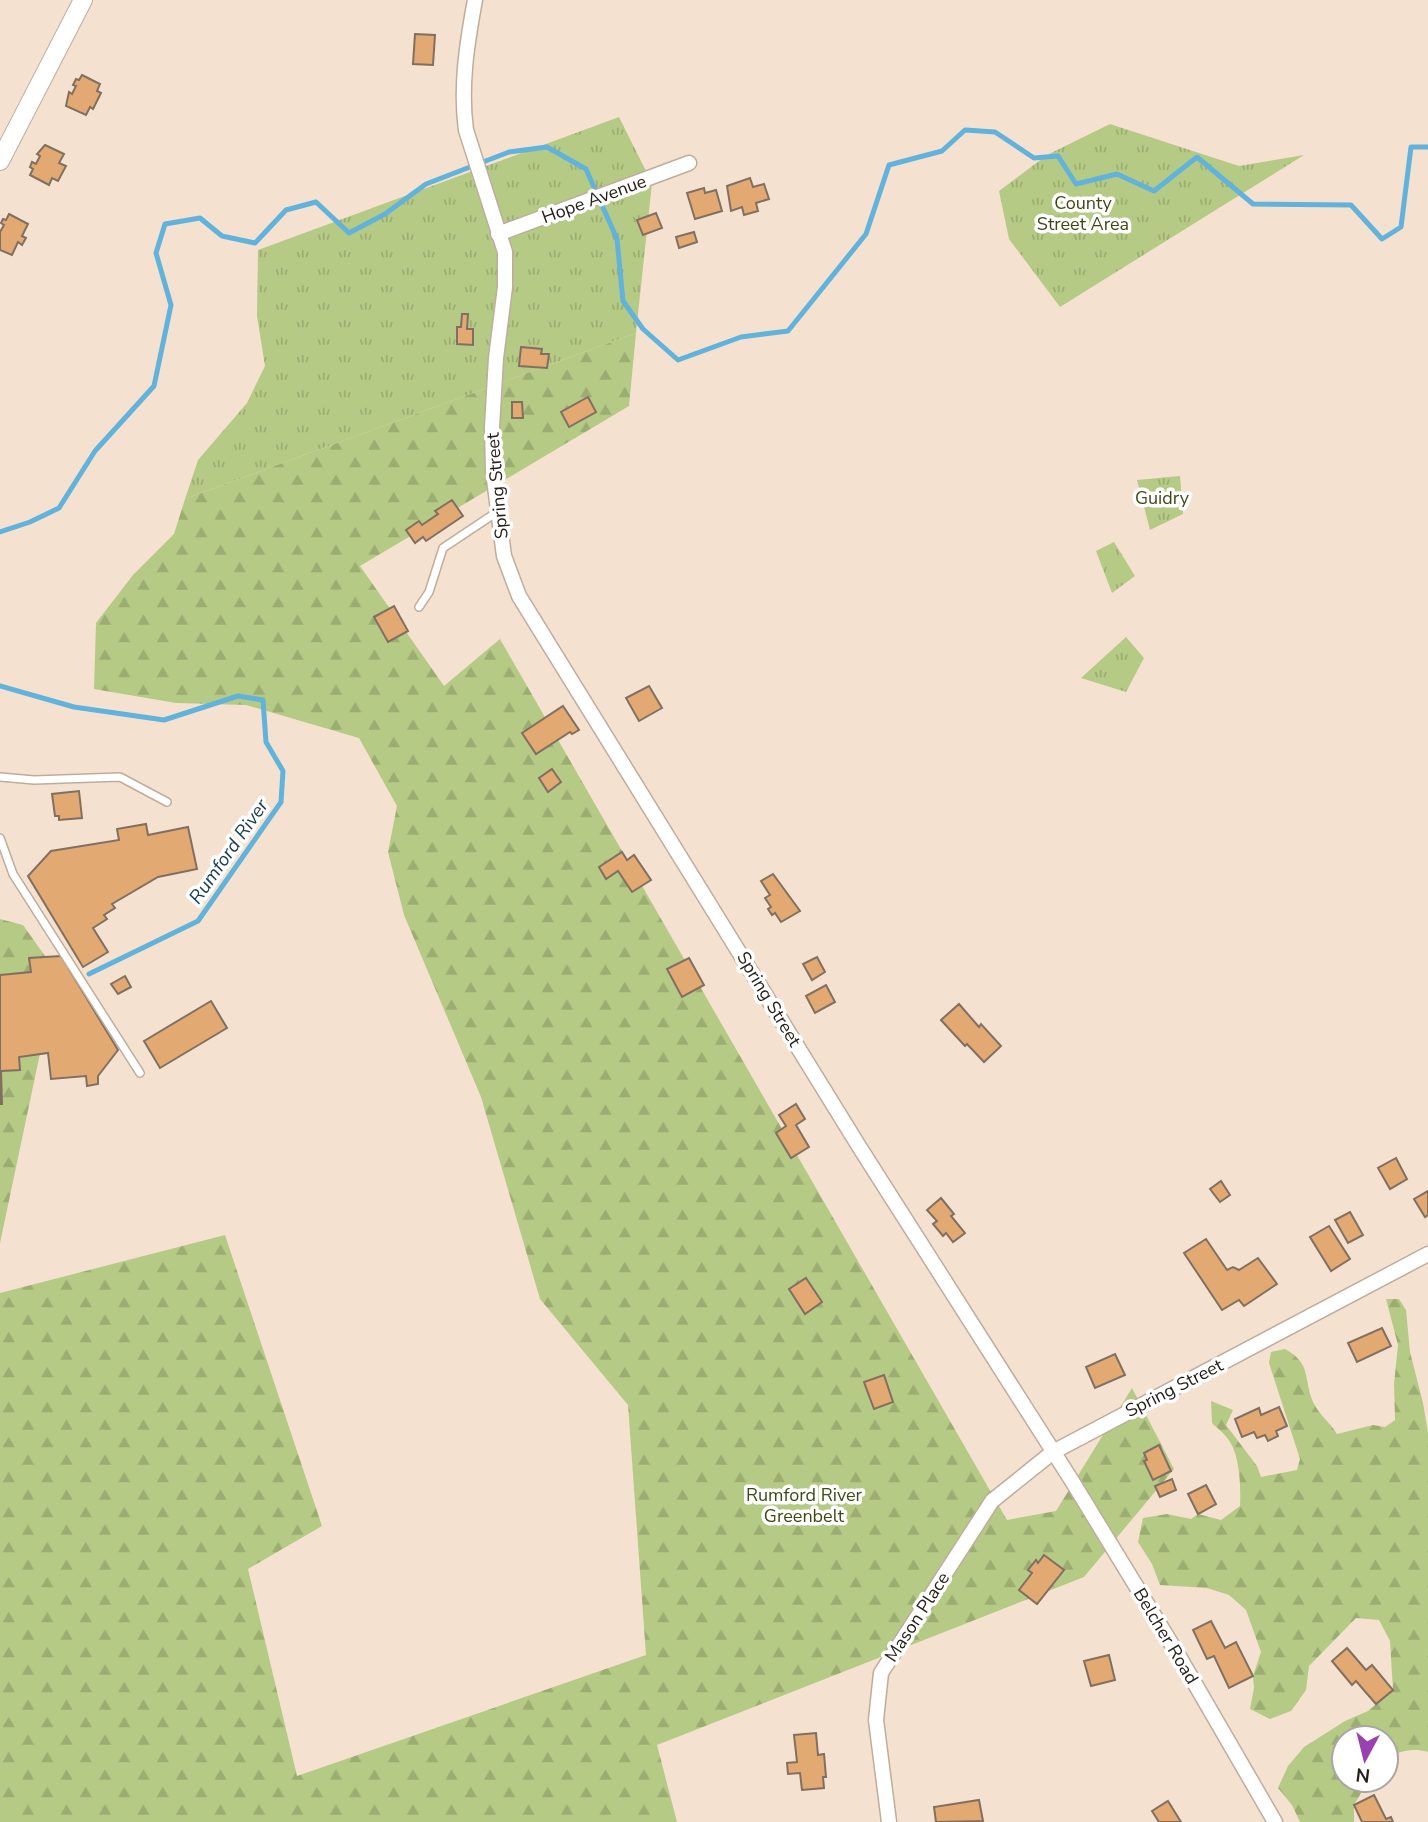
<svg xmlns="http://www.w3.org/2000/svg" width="1428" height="1822" viewBox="0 0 1428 1822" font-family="'Nunito Sans',sans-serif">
	<defs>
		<pattern id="grass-tufts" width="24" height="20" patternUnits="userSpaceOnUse" patternTransform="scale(1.75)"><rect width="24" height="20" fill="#b5ca85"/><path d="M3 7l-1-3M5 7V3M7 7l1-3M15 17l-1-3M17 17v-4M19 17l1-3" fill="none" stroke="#9cad72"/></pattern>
		<pattern id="forest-firs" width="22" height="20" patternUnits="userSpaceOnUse" patternTransform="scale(1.75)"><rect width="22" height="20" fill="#b5ca85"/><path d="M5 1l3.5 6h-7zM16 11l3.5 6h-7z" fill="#9cad72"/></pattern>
	</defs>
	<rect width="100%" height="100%" fill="#f5e1d0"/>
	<!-- grass -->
	<g fill="url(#grass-tufts)">
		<polygon points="619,117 652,183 636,333 185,499 198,460 247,403 265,366 257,316 258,250"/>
		<polygon points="1110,124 1239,166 1304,155 1060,307 1009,239 999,191 1047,155"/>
		<polygon points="1180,476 1183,514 1150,530 1137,480"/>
		<polygon points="1114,542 1135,576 1112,593 1096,551"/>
		<polygon points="1126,637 1144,658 1126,692 1081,678"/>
	</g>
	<!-- forest -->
	<g fill="url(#forest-firs)">
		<polygon points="636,333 629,406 360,566 444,686 500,639 1007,1520 1056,1511 1132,1388 1174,1469 1084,1577 657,1745 677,1822 0,1822 0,1293 225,1235 322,1526 248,1569 297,1776 646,1655 628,1405 540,1299 481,1097 404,915 388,852 397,806 359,738 246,705 176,703 94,689 96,623 133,575 174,534 185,499"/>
		<polygon points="0,919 23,925 57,973 0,1243"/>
		<path d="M1386,1299H1399L1406,1310L1410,1352L1423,1403L1428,1433V1752C1413,1748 1398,1750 1386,1761V1738H1344V1780H1369L1354,1805V1822H1300L1292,1805L1278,1788L1288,1766L1304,1747L1345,1721L1368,1711L1393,1690L1390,1641L1379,1620L1356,1618L1309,1666L1306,1690L1291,1711L1270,1719L1250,1709L1254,1688L1253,1676L1261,1652L1246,1610L1229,1595L1207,1588L1160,1585L1152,1564L1138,1542L1143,1518L1167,1514L1191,1519L1198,1514L1221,1520L1240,1506C1241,1486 1240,1455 1228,1439C1224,1433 1217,1428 1212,1423L1211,1401L1233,1410L1226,1425L1257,1466L1261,1477L1297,1470L1300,1459L1269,1363L1271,1352L1285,1349C1312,1364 1303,1378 1313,1402C1319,1415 1330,1422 1337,1434L1373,1425L1385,1427L1395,1420L1394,1384L1398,1345Z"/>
	</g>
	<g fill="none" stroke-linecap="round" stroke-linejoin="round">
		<!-- stream -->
		<g stroke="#62b3db" stroke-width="5">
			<polyline points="0,532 30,522 59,508 95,451 154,386 171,305 156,253 165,224 200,218 222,236 255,243 286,210 316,202 349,233 385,214 426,184 509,152 547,147 586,169 617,239 623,301 643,329 678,360 741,337 788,331 866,234 889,165 942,151 965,130 995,132 1034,158 1058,156 1076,184 1117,174 1154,191 1197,157 1253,204 1351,205 1382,239 1401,227 1411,147 1428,147"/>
			<polyline points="0,686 74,707 164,720 238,696 263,700 266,742 283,771 281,802 198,921 89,974"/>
		</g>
	</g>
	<!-- building -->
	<g fill="#e2aa72" stroke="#817061" stroke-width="2">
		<polygon points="415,34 435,35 433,65 413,64"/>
		<polygon points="82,75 100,84 97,91 101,93 93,109 90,107 86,115 66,106 69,92 72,94 76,86 73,85 76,79 79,80"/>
		<polygon points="45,145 64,154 59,163 66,166 58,181 52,178 49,185 30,175 33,169 30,167 32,162 36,164 40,156 37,154"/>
		<polygon points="750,178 753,187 764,184 769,199 756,203 758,211 744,215 742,207 731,211 727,186"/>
		<polygon points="704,188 705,193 716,190 722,211 695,219 687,193"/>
		<polygon points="656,213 662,228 643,235 637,220"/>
		<polygon points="9,214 28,224 22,236 26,238 22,245 18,242 12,255 0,250 0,232 4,225 1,223 3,219 6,220"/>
		<polygon points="694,232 697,242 679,248 676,237"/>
		<polygon points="462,314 468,314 467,329 473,329 473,345 457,344 457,327 461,327"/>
		<polygon points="521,347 542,349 541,354 549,354 547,368 519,366"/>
		<polygon points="588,397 596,412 569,427 561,412"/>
		<polygon points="512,402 522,402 523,418 512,418"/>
		<polygon points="452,500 463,516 426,541 423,537 415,543 406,530 419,521 422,525 438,514 435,511"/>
		<polygon points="394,606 408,631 388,642 374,617"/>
		<polygon points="649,686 662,708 639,721 626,698"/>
		<polygon points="563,706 579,730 572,734 570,732 536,754 522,733"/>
		<polygon points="552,769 561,782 548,792 539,778"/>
		<polygon points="79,791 82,818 59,820 59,816 55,816 52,794"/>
		<polygon points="146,824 148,835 188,827 197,869 158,877 112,904 115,908 104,915 107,919 93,928 108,952 83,967 28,876 51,851 119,840 117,829"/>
		<polygon points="622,852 627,860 634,855 651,880 632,892 618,871 606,879 599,867"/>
		<polygon points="773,874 800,911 781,922 775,913 772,915 768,909 771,907 765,898 770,895 761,881"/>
		<polygon points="61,956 118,1050 98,1076 98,1084 87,1086 86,1076 51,1079 48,1053 19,1057 20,1070 1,1071 2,1104 0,1104 0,975 31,972 29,958"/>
		<polygon points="817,957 825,972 812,980 803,964"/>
		<polygon points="689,958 704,985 682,997 667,969"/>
		<polygon points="125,976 131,987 118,994 111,984"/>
		<polygon points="826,985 835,1002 815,1013 806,996"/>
		<polygon points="211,1001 227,1028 160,1068 144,1041"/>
		<polygon points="959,1004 979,1027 981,1024 1001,1046 984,1062 967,1044 965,1046 941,1020"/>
		<polygon points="796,1104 805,1119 796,1125 809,1147 791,1158 776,1133 786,1126 779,1115"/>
		<polygon points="1396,1158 1407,1179 1390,1189 1378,1168"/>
		<polygon points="1221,1181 1230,1195 1220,1202 1210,1189"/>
		<polygon points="1428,1191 1428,1215 1425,1217 1414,1199"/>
		<polygon points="941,1198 954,1214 951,1216 965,1233 953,1242 946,1233 943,1236 933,1224 937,1221 927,1210"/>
		<polygon points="1350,1212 1363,1235 1348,1243 1335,1220"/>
		<polygon points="1329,1226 1350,1259 1331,1271 1310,1237"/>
		<polygon points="1206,1239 1227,1270 1233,1267 1239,1270 1258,1258 1277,1284 1244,1306 1239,1300 1222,1310 1184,1253"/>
		<polygon points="806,1278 822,1302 805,1314 789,1289"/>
		<polygon points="1382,1328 1391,1346 1357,1362 1348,1343"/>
		<polygon points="1115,1354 1125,1375 1095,1388 1086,1367"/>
		<polygon points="884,1375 893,1402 874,1409 864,1382"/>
		<polygon points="1279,1407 1287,1426 1276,1431 1278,1436 1268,1441 1265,1435 1257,1438 1254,1432 1242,1437 1235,1419 1259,1408 1261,1415"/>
		<polygon points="1159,1445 1171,1471 1153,1480 1144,1461 1147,1460 1144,1453"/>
		<polygon points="1172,1479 1176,1490 1160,1497 1155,1486"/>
		<polygon points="1206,1485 1216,1504 1198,1514 1188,1494"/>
		<polygon points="1044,1555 1064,1570 1037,1604 1019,1590 1032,1573 1028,1570 1036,1560 1038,1563"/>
		<polygon points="1211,1621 1225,1648 1236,1642 1253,1676 1229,1688 1214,1656 1207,1659 1193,1630"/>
		<polygon points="1347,1648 1366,1670 1372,1665 1393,1690 1376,1704 1356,1681 1352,1685 1332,1661"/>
		<polygon points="1109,1655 1115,1680 1091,1686 1084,1661"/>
		<polygon points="816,1733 818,1755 824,1754 826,1777 823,1777 824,1788 802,1790 800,1773 788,1774 787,1763 797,1762 794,1735"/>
		<polygon points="1374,1795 1386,1819 1391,1817 1393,1822 1362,1822 1354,1805"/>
		<polygon points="979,1800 983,1821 936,1822 934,1807"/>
		<polygon points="1168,1801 1181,1822 1159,1822 1152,1811"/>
	</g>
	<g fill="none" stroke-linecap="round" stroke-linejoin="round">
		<defs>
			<g id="service">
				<polyline points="419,607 429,592 443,548 497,512"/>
				<polyline points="0,777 34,780 120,777 167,802"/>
				<polyline points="0,838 13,874 140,1073"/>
			</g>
			<g id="minor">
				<path d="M475,0C467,43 460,87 466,130L505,252V287L496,358L492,427L493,471L504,556L519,596L860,1148L1072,1481L1180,1658L1275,1822"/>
				<polyline points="498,234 689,163"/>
				<polyline points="889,1822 876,1720 881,1673 992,1501 1053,1452 1428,1254"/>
			</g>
			<polyline id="tertiary" points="0,161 83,0"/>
		</defs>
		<!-- service casing -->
		<use href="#service" stroke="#bfad9c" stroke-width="10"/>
		<!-- minor casing -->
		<use href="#minor" stroke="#bfad9c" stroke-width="17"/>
		<!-- tertiary casing -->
		<use href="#tertiary" stroke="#bfad9c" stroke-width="20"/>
		<!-- service -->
		<use href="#service" stroke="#fff" stroke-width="7"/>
		<!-- minor -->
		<use href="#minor" stroke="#fff" stroke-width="14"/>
		<!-- tertiary -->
		<use href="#tertiary" stroke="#fff" stroke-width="18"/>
	</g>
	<g text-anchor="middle" stroke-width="7" stroke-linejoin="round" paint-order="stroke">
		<!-- street labels -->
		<g font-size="18" fill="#27201a" stroke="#fff">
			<text transform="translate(594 199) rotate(-20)" y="6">Hope Avenue</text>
			<text transform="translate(497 486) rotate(-95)" y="6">Spring Street</text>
			<text transform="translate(769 999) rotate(59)" y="6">Spring Street</text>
			<text transform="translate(1174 1388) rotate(-27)" y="6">Spring Street</text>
			<text transform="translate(917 1617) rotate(-57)" y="6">Mason Place</text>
			<text transform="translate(1166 1636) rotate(59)" y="6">Belcher Road</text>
		</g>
		<!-- park labels -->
		<g font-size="18" fill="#3d4a15" stroke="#fff">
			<text x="1083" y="209">County<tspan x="1083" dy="21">Street Area</tspan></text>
			<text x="1162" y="504">Guidry</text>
			<text x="804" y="1501">Rumford River<tspan x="804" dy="21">Greenbelt</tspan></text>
		</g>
		<!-- water labels -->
		<g font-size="19" font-style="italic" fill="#183c4e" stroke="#fff">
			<text transform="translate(228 851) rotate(-55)" y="7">Rumford River</text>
		</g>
	</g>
	<!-- north arrow -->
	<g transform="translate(1365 1759) rotate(187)"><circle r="33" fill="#ffffff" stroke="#a9a6a3" stroke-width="2"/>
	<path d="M0-5L12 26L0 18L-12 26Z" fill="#9941ae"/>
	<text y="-10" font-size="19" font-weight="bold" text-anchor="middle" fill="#27201a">N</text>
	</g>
</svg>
